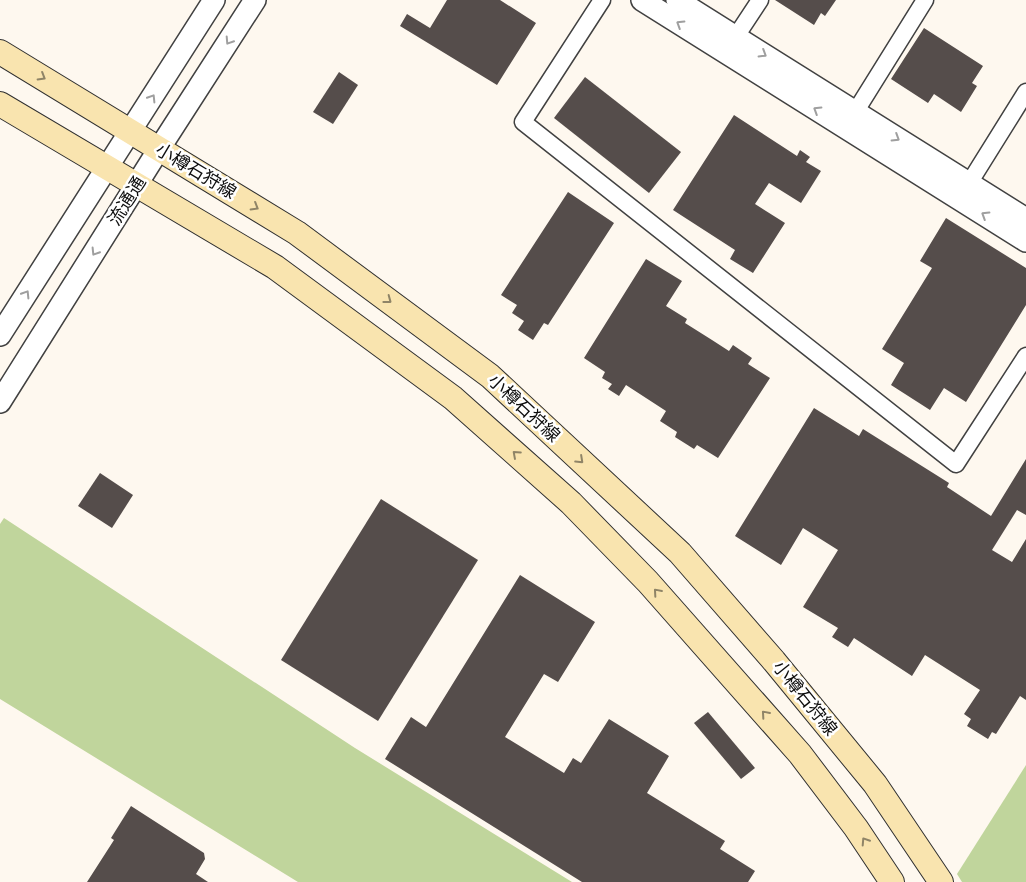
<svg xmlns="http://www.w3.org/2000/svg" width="1026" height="882" viewBox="0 0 1026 882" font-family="Georgia,'Noto Sans JP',serif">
	<rect width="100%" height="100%" fill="#fef8ef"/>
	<!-- forest -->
	<g fill="#c0d59c">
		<polygon points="4,518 355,748 572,882 298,882 0,699 0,524"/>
		<polygon points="1026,765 1026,882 962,882 957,874"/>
	</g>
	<!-- building -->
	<g fill="#554d4b">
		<polygon points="447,0 500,0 536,23 497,85 400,26 407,14 430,28"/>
		<polygon points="775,0 836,0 825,16 821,13 814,25"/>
		<polygon points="924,28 983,66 972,83 977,86 961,112 934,94 928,103 891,79"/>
		<polygon points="339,72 358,85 333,124 313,112"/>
		<polygon points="585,77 681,152 649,193 554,118"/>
		<polygon points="734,115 797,156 800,150 810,157 806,162 821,171 801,203 769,183 755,204 785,223 753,273 730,259 735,250 673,210"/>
		<polygon points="568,192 614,223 548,325 544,323 533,340 518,330 524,321 512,313 517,305 501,295"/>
		<polygon points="946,218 1026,268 1026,305 966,402 944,388 930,410 891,385 904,363 882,349 932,268 920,261"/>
		<polygon points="646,259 682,281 666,306 687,319 685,323 712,340 729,351 733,345 752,358 748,364 770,378 718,458 697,445 694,449 675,437 677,432 660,421 666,411 626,385 619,396 608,389 612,384 602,378 605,372 584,358"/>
		<polygon points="814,408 859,436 863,429 949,483 947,487 991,516 1026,459 1026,515 1017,510 992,550 1012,562 1026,539 1026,700 1020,696 996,734 992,732 988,739 967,726 971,719 964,714 980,690 925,655 912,676 854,638 848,647 832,637 838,628 803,607 838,550 803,528 781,565 735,536"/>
		<polygon points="100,473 133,495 112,528 78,506"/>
		<polygon points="381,499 478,560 378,721 281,660"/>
		<polygon points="520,575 595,622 558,682 544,674 505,737 564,773 573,758 581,763 609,719 669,756 647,793 725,841 720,849 755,871 748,882 582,882 385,759 411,717 426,727"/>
		<polygon points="708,712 755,768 741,779 694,723"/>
		<polygon points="131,806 204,853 205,859 196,874 208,882 87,882 114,840 111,838"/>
	</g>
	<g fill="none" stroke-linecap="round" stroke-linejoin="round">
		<defs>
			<g id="minor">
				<polyline points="602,0 523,122 956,464 1026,356"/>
				<polyline points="729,47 760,0"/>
				<polyline points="849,122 925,0"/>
				<polyline points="963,193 1026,92"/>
			</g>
			<g id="tertiary">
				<polyline points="642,0 1026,241"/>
				<polyline points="677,0 1026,219"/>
				<polyline points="0,335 214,0"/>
				<polyline points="0,402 159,149 255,0"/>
			</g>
			<g id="secondary">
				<polyline points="0,52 297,233 490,376 680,553 774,661 875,784 941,882"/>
				<polyline points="0,104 275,267 453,398 571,503 648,582 800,754 856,828 892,882"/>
			</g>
		</defs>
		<!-- minor casing -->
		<use href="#minor" stroke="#414141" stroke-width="19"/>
		<!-- tertiary casing -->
		<use href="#tertiary" stroke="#414141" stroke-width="24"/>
		<!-- secondary casing -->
		<use href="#secondary" stroke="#303030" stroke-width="26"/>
		<!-- minor -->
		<use href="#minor" stroke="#fff" stroke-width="16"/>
		<!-- tertiary -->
		<use href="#tertiary" stroke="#fff" stroke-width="21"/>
		<!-- secondary -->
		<use href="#secondary" stroke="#f9e4af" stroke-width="24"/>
	</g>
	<!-- one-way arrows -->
	<defs><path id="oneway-chevron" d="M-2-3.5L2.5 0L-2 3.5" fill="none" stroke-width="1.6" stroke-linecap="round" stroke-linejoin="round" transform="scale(1.25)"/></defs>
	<g stroke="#9f9f9f">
		<use href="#oneway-chevron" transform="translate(680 24) rotate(-148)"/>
		<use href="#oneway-chevron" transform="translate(229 41) rotate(123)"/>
		<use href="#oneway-chevron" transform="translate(763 54) rotate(32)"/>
		<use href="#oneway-chevron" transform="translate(152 98) rotate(-58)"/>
		<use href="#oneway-chevron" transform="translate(817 110) rotate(-148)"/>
		<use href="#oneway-chevron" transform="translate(896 138) rotate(32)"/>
		<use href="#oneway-chevron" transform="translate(985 215) rotate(-148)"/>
		<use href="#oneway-chevron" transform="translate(95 252) rotate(122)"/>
		<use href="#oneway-chevron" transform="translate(26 294) rotate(-58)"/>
	</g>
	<g stroke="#8f8467">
		<use href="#oneway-chevron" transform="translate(42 77) rotate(31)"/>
		<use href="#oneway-chevron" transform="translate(255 207) rotate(31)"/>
		<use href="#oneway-chevron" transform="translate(388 300) rotate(37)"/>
		<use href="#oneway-chevron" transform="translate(516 454) rotate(-138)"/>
		<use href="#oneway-chevron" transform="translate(580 460) rotate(43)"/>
		<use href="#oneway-chevron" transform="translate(657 592) rotate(-131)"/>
		<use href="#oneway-chevron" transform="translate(765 714) rotate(-131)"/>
		<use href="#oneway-chevron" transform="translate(865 841) rotate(-123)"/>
	</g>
	<g text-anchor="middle" stroke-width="5" stroke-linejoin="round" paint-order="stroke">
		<!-- street labels -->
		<g font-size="18" fill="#0e0e0e" stroke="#fff">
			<text transform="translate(196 171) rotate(31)" y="6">小樽石狩線</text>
			<text transform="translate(127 201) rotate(-58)" y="6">流通通</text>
			<text transform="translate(524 408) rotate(43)" y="6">小樽石狩線</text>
			<text transform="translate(805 698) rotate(51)" y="6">小樽石狩線</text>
		</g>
	</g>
</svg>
